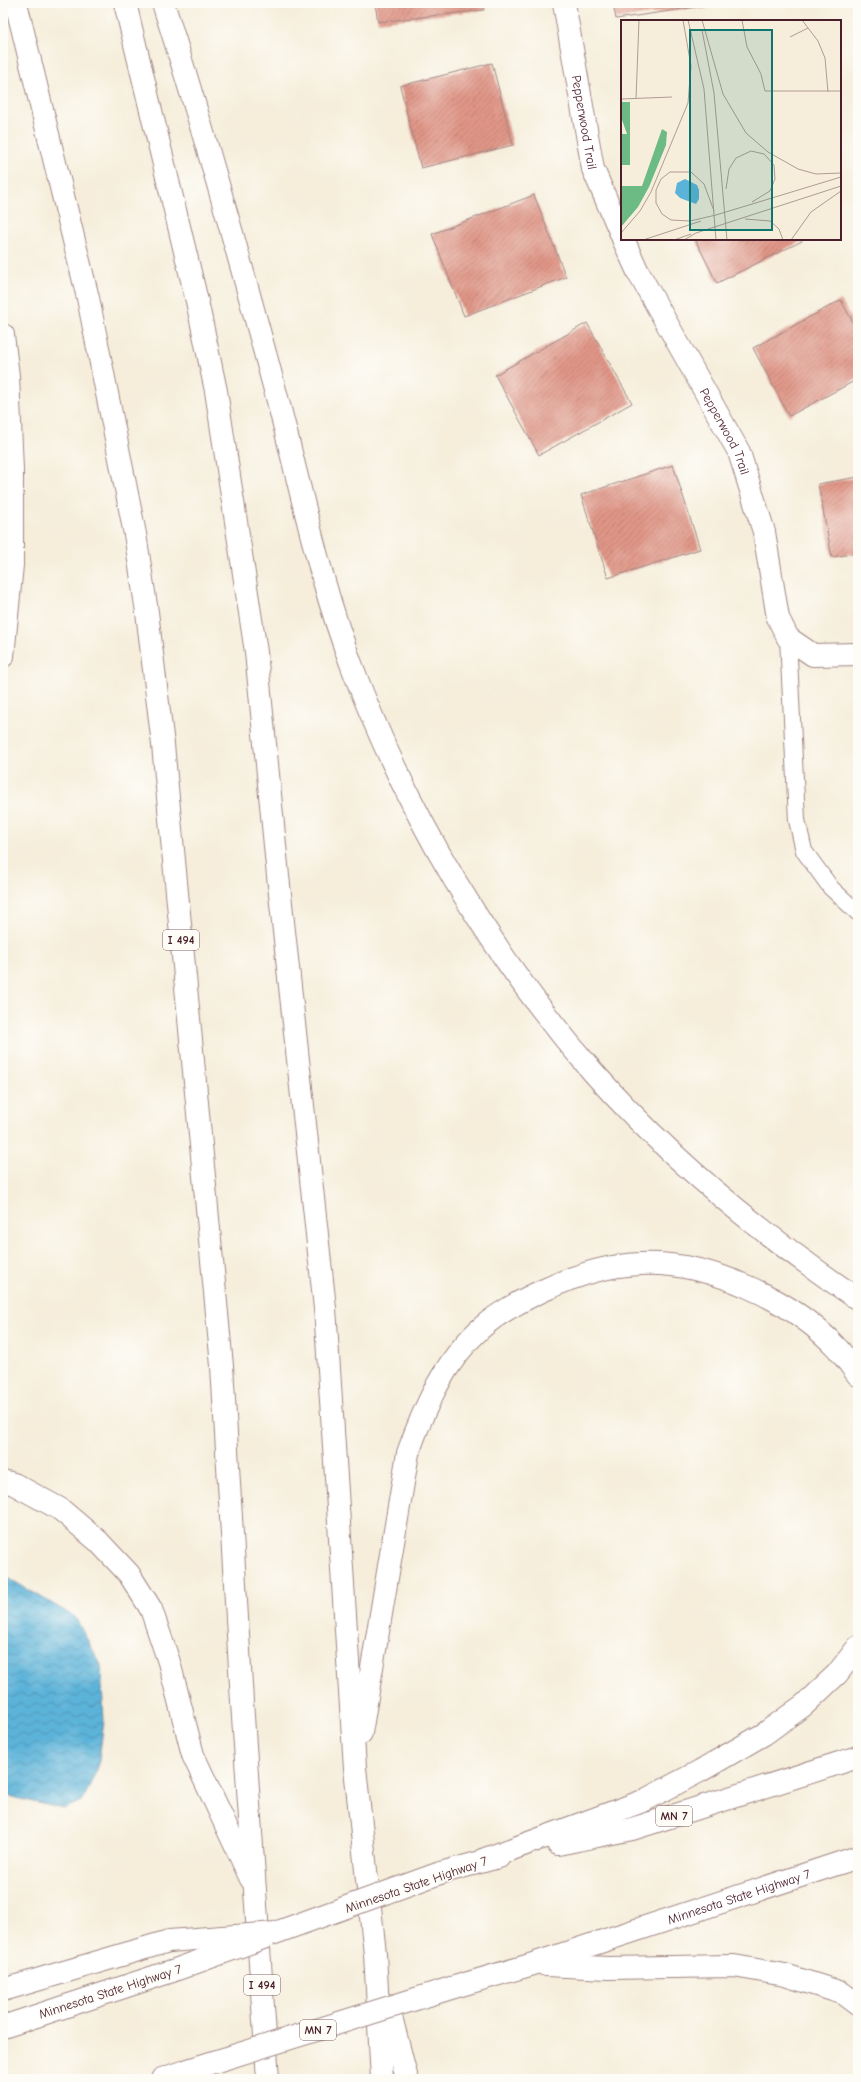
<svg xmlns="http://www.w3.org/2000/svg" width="861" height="2082" viewBox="0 0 861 2082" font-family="'Comic Neue',sans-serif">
	<defs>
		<pattern id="water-waves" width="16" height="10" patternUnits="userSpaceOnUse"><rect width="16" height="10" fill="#5cb3d9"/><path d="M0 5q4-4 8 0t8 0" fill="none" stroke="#4e91b0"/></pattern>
		<pattern id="building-hatch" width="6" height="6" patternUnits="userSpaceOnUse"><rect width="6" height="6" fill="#e09687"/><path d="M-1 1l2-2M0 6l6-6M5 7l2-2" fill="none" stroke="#b87a6f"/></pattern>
	</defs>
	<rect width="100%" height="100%" fill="#fdfcf7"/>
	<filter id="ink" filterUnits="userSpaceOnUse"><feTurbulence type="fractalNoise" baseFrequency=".025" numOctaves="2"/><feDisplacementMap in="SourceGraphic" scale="8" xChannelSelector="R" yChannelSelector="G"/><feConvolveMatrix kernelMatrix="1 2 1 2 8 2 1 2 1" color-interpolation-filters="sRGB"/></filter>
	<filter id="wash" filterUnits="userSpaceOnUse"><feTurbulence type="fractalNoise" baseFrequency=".012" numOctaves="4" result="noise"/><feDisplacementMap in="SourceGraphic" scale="16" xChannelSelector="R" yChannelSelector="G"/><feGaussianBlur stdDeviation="0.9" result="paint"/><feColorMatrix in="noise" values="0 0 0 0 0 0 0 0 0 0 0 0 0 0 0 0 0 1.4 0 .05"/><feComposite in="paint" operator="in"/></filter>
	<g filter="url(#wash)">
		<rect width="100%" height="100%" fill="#f6eedb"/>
		<!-- water -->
		<polygon fill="url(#water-waves)" stroke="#536982" points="3,1575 75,1617 101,1665 104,1721 98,1767 83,1800 64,1809 16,1798 3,1793"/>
		<g id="blocks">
			<!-- building -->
			<g fill="url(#building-hatch)">
				<polygon points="375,3 483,3 484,10 378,22"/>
				<polygon points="613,3 717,3 717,4 616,19"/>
				<polygon points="492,63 513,145 421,168 400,86"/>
				<polygon points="534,195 566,277 464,316 432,234"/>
				<polygon points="695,239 801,239 802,241 717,283"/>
				<polygon points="841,300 858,332 858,379 789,416 753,348"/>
				<polygon points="587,323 632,403 539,455 495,375"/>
				<polygon points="673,465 700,549 608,578 581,495"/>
				<polygon points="858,477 858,553 832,557 818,484"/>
			</g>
		</g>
	</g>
	<g filter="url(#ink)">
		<use href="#blocks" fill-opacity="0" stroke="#a08683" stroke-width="1"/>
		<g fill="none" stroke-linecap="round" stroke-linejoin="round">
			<defs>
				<polyline id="lane" points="788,638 797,820 804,851 831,888 858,913"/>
				<g id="street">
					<path id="s1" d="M564,3L593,169L622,236"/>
					<path id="s2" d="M623,239L638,272L739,452L764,532L778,618L788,638L813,655L858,654"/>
				</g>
				<polyline id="primary" points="3,2027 172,1971"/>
				<g id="highway">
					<polyline points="16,3 88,298 135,534 147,612 163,745 222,1366 242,1702 268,2079"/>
					<polyline points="125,3 197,301 216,391 256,652 278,876 325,1308 355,1768 375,1954 382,2079"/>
					<path d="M163,3C206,136 243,270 279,405C302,493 320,584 353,669C408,814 490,954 593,1072C670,1159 761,1234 858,1299"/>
					<polyline points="3,335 8,376 12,470 12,565 3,656"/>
					<polyline points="3,1481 14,1484 60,1509 98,1541 129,1574 151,1609 169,1662 193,1755 251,1879"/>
					<path d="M361,1733L408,1453C424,1408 444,1362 480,1329C499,1312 522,1300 544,1290C574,1276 608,1265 640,1264C708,1261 792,1299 838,1349C845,1357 851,1366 858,1375"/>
					<polyline points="558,1844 632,1829 858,1757"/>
					<polyline points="485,1859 643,1801 700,1771 764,1734 804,1705 837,1674 858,1647"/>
					<polyline points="440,1873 499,1857"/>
					<polyline points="546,1965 608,1968 734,1966 785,1975 842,1993 858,2005"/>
					<path id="s3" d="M451,1988L530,1965L858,1857"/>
					<polyline points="3,1990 169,1941"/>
					<polyline points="388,2005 407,2079"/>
					<polyline points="162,2079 185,2071"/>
				</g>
			</defs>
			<!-- lane casing -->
			<use href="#lane" stroke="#a08683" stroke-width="18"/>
			<!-- street casing -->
			<use href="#street" stroke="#a08683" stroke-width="24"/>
			<!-- primary casing -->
			<use href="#primary" stroke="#a08683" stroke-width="24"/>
			<!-- highway casing -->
			<use href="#highway" stroke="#a08683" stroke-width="24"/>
			<!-- lane -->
			<use href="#lane" stroke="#fff" stroke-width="16"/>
			<!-- street -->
			<use href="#street" stroke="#fff" stroke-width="22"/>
			<!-- primary -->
			<use href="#primary" stroke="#fff" stroke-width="22"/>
			<!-- highway -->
			<use href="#highway" stroke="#fff" stroke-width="22"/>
			<defs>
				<polyline id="primary-bridge" points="172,1971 266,1937"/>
				<g id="highway-bridge">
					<polyline points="169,1941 275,1933 440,1873"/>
					<polyline points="185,2071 451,1988"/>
				</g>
			</defs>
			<!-- primary-bridge casing -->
			<use href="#primary-bridge" stroke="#a08683" stroke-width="24" stroke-linecap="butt"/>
			<!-- highway-bridge casing -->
			<use href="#highway-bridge" stroke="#a08683" stroke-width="24" stroke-linecap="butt"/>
			<!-- primary-bridge -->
			<use href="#primary-bridge" stroke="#fff" stroke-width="22"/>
			<!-- highway-bridge -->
			<use href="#highway-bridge" stroke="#fff" stroke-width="22"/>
		</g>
	</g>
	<g text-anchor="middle" stroke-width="3" stroke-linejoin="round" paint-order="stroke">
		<!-- shield labels -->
		<g fill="#fdfcf7" stroke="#806168" stroke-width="1">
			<rect x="163" y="930" width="36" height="20" rx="3"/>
			<rect x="656" y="1806" width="36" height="20" rx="3"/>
			<rect x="244" y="1975" width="36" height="20" rx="3"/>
			<rect x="300" y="2020" width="36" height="20" rx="3"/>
		</g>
		<g font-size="12" font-weight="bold" fill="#4a1f2b">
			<text x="181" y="944">I 494</text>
			<text x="674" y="1820">MN 7</text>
			<text x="262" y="1989">I 494</text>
			<text x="318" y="2034">MN 7</text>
		</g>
		<!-- street labels -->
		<g font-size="13" fill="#4a1f2b" stroke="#fdfcf7">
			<text dy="5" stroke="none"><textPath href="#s1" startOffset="121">Pepperwood Trail</textPath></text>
			<text dy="5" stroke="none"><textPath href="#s2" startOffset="218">Pepperwood Trail</textPath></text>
			<text transform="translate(416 1884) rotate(-19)" y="5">Minnesota State Highway 7</text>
			<text dy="5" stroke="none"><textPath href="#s3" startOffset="302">Minnesota State Highway 7</textPath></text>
			<text transform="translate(110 1991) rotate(-18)" y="5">Minnesota State Highway 7</text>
		</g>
	</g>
	<!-- overview -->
	<g transform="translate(621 20)">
		<rect width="220" height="220" fill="#f6eedb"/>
		<path d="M0,82H9V145H0V114H6L0,97ZM41,109L46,112L45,125L28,167L17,187L0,207V166H21Z" fill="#6cbb85"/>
		<path d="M64,159L76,165L78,170V179L75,184L59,178L54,173L56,163Z" fill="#5cb3d9"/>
		<path fill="none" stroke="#b19b95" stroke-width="1" d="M67,0L83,69L95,220M81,0L102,74L125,113L147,132L177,149L195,154L220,153M121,0L126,27L140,54L144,71H220M181,0L197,21L204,38L207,72M81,10L93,73L106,220M169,17L187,8M0,79L51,77M15,79L18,0M105,169L108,149L115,138L130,131L143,134L153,145L154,159L149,171L131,182M93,191L83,164L70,152H49L40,159L35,170V183L41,194L50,200L69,201L95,195L220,157M124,199L149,201L158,209L162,220M0,213L19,191L30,172L67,83L70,46L62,0M22,220L80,201M53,220L70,214M63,220L75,213L220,166M170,220L190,192L220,171"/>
		<path fill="#0f766e" fill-opacity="0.15" stroke="#0f766e" stroke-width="2" d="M69,10H151V210H69Z"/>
		<rect width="220" height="220" fill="none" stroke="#4a1f2b" stroke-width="2"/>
	</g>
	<!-- margin -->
	<rect width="861" height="2082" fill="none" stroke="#fdfcf7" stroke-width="16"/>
</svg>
